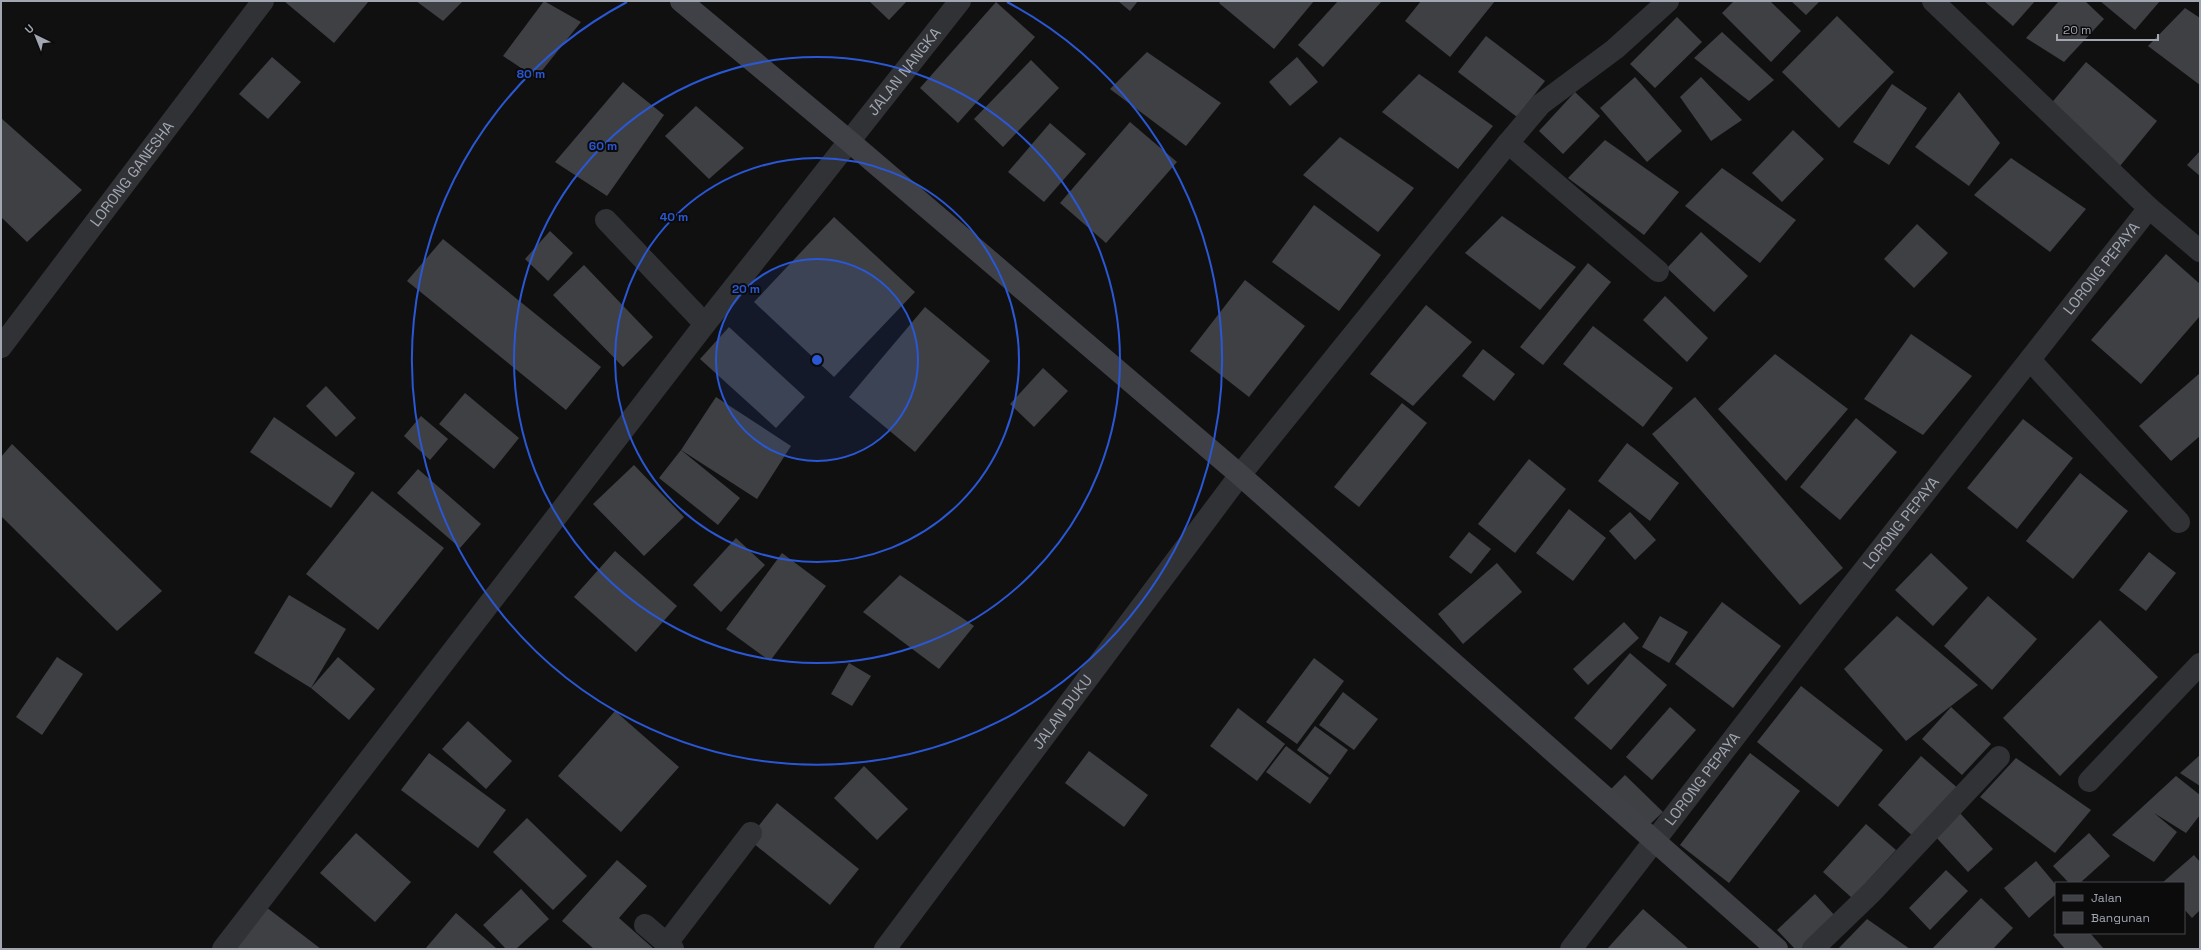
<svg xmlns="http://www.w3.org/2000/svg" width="2201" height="950" viewBox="0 0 2201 950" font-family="'Space Grotesk',sans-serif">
	<rect width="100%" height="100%" fill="#101011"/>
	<!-- building -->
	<g fill="#3f4044">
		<polygon points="284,1 369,1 334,43"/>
		<polygon points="416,1 463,1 443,21"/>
		<polygon points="544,1 581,22 536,78 503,56"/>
		<polygon points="869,1 907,1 889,20"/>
		<polygon points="1118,1 1138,1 1130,11"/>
		<polygon points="1221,1 1314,1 1274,49 1219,3"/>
		<polygon points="1338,1 1382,1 1323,67 1298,45"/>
		<polygon points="1421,1 1495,1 1450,57 1405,21"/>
		<polygon points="1734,1 1770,1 1801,31 1771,62 1722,13"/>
		<polygon points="1791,1 1820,1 1806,15"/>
		<polygon points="1984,1 2035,1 2013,26"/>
		<polygon points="2059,1 2085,1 2104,19 2064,62 2026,38"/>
		<polygon points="2100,1 2160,1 2135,30"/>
		<polygon points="996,2 1035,37 958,123 920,88"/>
		<polygon points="2185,8 2200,18 2200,85 2148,46"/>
		<polygon points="1837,16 1894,72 1839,128 1782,72"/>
		<polygon points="1677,17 1702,42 1655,88 1630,64"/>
		<polygon points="1722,32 1774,80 1749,101 1694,58"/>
		<polygon points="1486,36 1545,81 1517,117 1458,72"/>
		<polygon points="1147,52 1221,103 1186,146 1110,89"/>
		<polygon points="272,57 301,82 268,119 239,94"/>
		<polygon points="1297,57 1318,82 1290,106 1269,82"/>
		<polygon points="1031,60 1059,88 1003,147 974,119"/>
		<polygon points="2086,62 2157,121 2120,166 2049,106"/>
		<polygon points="1419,74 1493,126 1458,169 1382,112"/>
		<polygon points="1635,77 1682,131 1647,162 1600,108"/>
		<polygon points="1701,77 1742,120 1711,141 1680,97"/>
		<polygon points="623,82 664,115 607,196 555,162"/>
		<polygon points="1892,84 1927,108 1889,165 1853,142"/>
		<polygon points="1575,92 1600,116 1563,154 1539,131"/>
		<polygon points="1959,92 2000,143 1969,186 1915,147"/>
		<polygon points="696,106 744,148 709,179 665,136"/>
		<polygon points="1,118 82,190 27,242 1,217"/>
		<polygon points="1130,122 1177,162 1106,243 1060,203"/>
		<polygon points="1050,123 1086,154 1044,202 1008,172"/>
		<polygon points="1793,130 1824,159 1782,202 1752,173"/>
		<polygon points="1340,137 1414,188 1378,232 1303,175"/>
		<polygon points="1605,140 1679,192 1644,235 1568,178"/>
		<polygon points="2200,151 2200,176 2187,165"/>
		<polygon points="2011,158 2086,209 2050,252 1974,195"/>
		<polygon points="1722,168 1796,220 1760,263 1685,206"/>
		<polygon points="1314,205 1381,255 1339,311 1272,262"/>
		<polygon points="1502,216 1576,267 1540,310 1465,253"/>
		<polygon points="834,217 915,292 834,377 754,302"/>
		<polygon points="1917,224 1948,253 1914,288 1884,259"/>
		<polygon points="550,231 573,253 548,281 525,259"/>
		<polygon points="1701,232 1748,276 1714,312 1667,268"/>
		<polygon points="443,239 601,367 566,410 407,281"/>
		<polygon points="2166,254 2200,284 2200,316 2141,384 2091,340"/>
		<polygon points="1588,263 1611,282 1543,365 1520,347"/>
		<polygon points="584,265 653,337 623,367 553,295"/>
		<polygon points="1245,280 1305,326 1249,397 1190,351"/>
		<polygon points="1665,296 1708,338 1687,362 1643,320"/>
		<polygon points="1426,305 1472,342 1413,406 1370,374"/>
		<polygon points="925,307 990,361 915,452 849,397"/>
		<polygon points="1593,326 1673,388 1643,427 1563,364"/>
		<polygon points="729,327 805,397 776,428 700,359"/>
		<polygon points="1911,334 1972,376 1923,435 1864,399"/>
		<polygon points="1483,349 1515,374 1494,401 1462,376"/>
		<polygon points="1775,354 1848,409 1786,481 1718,409"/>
		<polygon points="1043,368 1068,391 1034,427 1010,404"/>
		<polygon points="2200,373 2200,436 2171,461 2139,426"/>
		<polygon points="326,386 356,418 336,437 306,406"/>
		<polygon points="465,393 519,438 494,469 439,424"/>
		<polygon points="716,397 791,446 757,499 681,450"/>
		<polygon points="1695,397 1843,568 1800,605 1652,434"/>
		<polygon points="1402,403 1427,423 1359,507 1334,487"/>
		<polygon points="421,416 448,439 430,460 404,436"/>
		<polygon points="274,417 355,473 331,508 250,452"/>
		<polygon points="1856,418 1897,452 1840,520 1800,487"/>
		<polygon points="2023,419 2073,458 2017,529 1967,488"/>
		<polygon points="1627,443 1679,483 1650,521 1598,481"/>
		<polygon points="12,444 162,591 117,631 1,516 1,457"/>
		<polygon points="681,450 740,498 718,525 659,478"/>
		<polygon points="1529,459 1566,489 1515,553 1478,524"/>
		<polygon points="634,465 684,517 644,556 593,504"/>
		<polygon points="418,469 481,524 460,548 397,493"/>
		<polygon points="2080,473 2128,511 2073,579 2026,541"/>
		<polygon points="372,491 444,548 378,630 306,574"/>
		<polygon points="1569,509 1606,538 1573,581 1536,553"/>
		<polygon points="1630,512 1656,540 1635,560 1609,531"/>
		<polygon points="1469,532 1491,549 1471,574 1449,557"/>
		<polygon points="736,538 765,565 721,612 693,585"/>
		<polygon points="615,551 677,606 636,652 574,597"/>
		<polygon points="2149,552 2176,573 2146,611 2119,590"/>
		<polygon points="782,553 826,586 770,661 726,629"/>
		<polygon points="1931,553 1968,588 1933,626 1895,590"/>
		<polygon points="1497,563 1522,592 1463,644 1438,614"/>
		<polygon points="900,575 974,626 939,669 863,612"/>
		<polygon points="289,595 346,629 311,688 254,653"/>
		<polygon points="1988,596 2037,639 1992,690 1944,646"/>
		<polygon points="1722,602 1781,646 1733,708 1675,664"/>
		<polygon points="1660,616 1688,632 1669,663 1642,647"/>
		<polygon points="1897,616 1978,685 1906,741 1844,669"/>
		<polygon points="2100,620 2158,677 2060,776 2003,718"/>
		<polygon points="1624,622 1639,638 1588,685 1573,669"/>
		<polygon points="1630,653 1667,685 1611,750 1574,718"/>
		<polygon points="57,657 83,674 42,735 16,717"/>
		<polygon points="338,657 375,689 349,720 311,688"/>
		<polygon points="1314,658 1344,681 1297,744 1266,722"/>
		<polygon points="849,663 871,676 852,706 831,694"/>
		<polygon points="1801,686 1883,750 1838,807 1757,742"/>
		<polygon points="1343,692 1378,719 1354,750 1319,725"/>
		<polygon points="1670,707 1696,730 1652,780 1626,757"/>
		<polygon points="1951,707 1991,744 1962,775 1922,739"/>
		<polygon points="1238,708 1285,744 1257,781 1210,746"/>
		<polygon points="615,711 679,767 621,832 558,776"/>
		<polygon points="468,721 512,761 486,789 442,749"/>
		<polygon points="1315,726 1348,750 1330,775 1297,750"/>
		<polygon points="1286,746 1329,778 1310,804 1266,772"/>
		<polygon points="1089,751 1148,795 1124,827 1065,783"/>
		<polygon points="429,753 506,810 478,848 401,790"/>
		<polygon points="1750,753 1800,791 1729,883 1680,845"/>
		<polygon points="2200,755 2200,786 2180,773"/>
		<polygon points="1921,756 1960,790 1916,839 1878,805"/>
		<polygon points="2016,758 2091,810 2055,853 1980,797"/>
		<polygon points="864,766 908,809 877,840 834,798"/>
		<polygon points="1625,775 1663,812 1646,828 1609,791"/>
		<polygon points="2176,776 2200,795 2200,815 2186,833 2154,813 2177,832 2154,862 2112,835"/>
		<polygon points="777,803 859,869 830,905 748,839"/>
		<polygon points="1959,812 1993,849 1968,872 1934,835"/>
		<polygon points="527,818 587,876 553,910 493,852"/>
		<polygon points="1866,824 1896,850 1852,898 1823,872"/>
		<polygon points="356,833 411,882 375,922 320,873"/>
		<polygon points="2089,833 2110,856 2080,883 2069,883 2053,866"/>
		<polygon points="2194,855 2200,862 2200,910 2192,918 2184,909 2184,883 2162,883"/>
		<polygon points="617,860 647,886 619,918 654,949 594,949 562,921"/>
		<polygon points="2036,861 2056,885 2056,894 2029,918 2004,888"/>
		<polygon points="1946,870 1968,891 1930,930 1909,908"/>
		<polygon points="521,889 549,919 516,949 506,949 483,925"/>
		<polygon points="1815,894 1837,918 1803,949 1795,949 1777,930"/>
		<polygon points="1981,898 2013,928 1993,949 1932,949"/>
		<polygon points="266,907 321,949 235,949"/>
		<polygon points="1643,909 1689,949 1607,949"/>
		<polygon points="456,913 497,949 425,949"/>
		<polygon points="1867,919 1910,949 1838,949"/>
		<polygon points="2056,933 2090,933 2104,949 2065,949 2053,935"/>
	</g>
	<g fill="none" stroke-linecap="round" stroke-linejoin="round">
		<!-- street -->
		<g stroke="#313236" stroke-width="22">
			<polyline points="1933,1 2149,208 2200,251"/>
			<polyline points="1508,143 1658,271"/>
			<polyline points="606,220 705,324"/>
			<path id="s1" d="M1,347L263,1"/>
			<polyline points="2030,360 2179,522"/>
			<polyline points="2089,781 2200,664"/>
			<polyline points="645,925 673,949"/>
			<polyline points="667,943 751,833"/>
			<path id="s2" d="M223,949L705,324L960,1"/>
			<path id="s3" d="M885,949L1240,475L1508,143L1541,104L1615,49L1668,1"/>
			<path id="s4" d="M1571,949L1828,616L2149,208"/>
			<polyline points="1813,949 1872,892 1999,757"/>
		</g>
		<!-- secondary -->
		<polyline stroke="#3f4146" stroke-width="22" points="681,1 849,141 1240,475 1777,949"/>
	</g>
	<!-- distance rings -->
	<circle cx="817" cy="360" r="101" fill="#2a57d4" fill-opacity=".12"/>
	<g fill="none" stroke="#2a57d4" stroke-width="2">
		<circle cx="817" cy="360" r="101"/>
		<circle cx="817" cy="360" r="202"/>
		<circle cx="817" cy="360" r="303"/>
		<path d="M1007 2A405 405 0 1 1 627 2"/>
	</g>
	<g text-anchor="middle" stroke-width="4" stroke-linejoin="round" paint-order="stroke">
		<!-- street labels -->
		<g font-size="15" fill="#a1a6b1" stroke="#0b0b0c">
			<text dy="5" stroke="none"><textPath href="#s2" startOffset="1111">JALAN NANGKA</textPath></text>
			<text dy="5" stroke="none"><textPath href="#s1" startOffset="217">LORONG GANESHA</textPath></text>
			<text dy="5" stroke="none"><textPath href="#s4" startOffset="863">LORONG PEPAYA</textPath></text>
			<text dy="5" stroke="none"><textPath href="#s4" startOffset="539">LORONG PEPAYA</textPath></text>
			<text dy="5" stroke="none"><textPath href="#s3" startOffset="296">JALAN DUKU</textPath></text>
			<text dy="5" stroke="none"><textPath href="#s4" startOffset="215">LORONG PEPAYA</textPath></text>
		</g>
	</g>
	<circle cx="817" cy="360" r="6" fill="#2a57d4" stroke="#0b0b0c" stroke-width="2"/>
	<g font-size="12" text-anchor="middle" font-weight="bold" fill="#2a57d4" stroke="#0b0b0c" stroke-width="4" stroke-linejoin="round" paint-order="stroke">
		<text x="531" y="78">80 m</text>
		<text x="603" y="150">60 m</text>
		<text x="674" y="221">40 m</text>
		<text x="746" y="293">20 m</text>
	</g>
	<!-- border -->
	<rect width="2201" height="950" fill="none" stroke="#a1a6b1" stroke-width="4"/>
	<!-- legend -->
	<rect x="2055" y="882" width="130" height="52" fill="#0b0b0c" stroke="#47494e"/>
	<rect x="2063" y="895" width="20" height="6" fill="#3f4146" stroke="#47494e"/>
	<text x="2091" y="902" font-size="12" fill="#a1a6b1">Jalan</text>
	<rect x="2063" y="912" width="20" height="12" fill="#3f4044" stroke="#47494e"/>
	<text x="2091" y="922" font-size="12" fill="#a1a6b1">Bangunan</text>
	<!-- north arrow -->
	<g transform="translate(36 36) rotate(317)" stroke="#0b0b0c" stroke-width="3" paint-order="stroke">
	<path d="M0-3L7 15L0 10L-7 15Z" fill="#a1a6b1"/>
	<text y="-6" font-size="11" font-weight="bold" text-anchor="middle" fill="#a1a6b1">U</text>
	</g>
	<!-- scale -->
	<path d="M2057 34v6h101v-6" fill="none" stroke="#a1a6b1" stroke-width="2"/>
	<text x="2063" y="34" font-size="12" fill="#a1a6b1" stroke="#0b0b0c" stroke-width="3" paint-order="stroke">20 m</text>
</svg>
